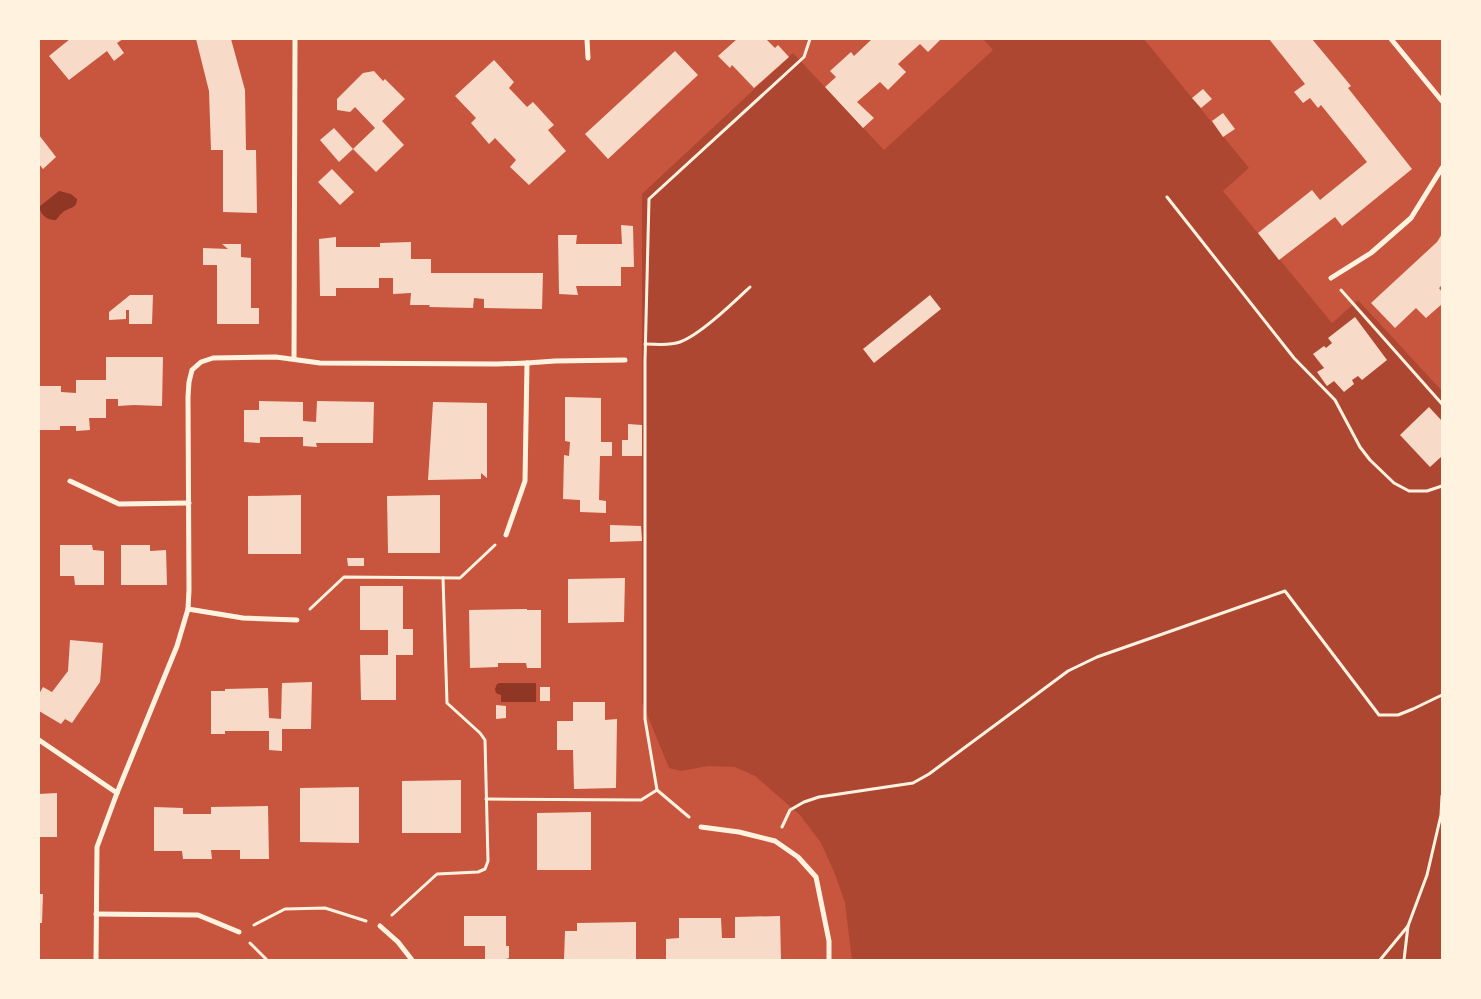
<svg xmlns="http://www.w3.org/2000/svg" width="1481" height="999" viewBox="0 0 1481 999" font-family="'Nunito Sans',sans-serif">
	<rect width="100%" height="100%" fill="#c8553d"/>
	<!-- green -->
	<polygon fill="#ae4732" points="983,39 1144,39 1249,168 1223,191 1332,323 1358,300 1442,391 1442,960 852,960 845,903 835,874 821,843 800,815 755,776 735,767 708,766 681,771 669,768 642,702 642,194 793,53 884,150 993,50"/>
	<!-- water -->
	<g fill="#8f3625">
		<path d="M59,191L71,194L77,199C77,209 69,207 62,213C60,215 58,217 56,220C48,221 41,215 39,207Z"/>
		<polygon points="500,683 536,683 536,702 501,702 501,695 496,693 495,689 497,684"/>
	</g>
	<!-- building -->
	<g fill="#f7dbc8">
		<polygon points="70,39 123,39 117,43 124,53 114,61 107,51 69,80 49,56"/>
		<polygon points="196,39 231,39 245,90 246,150 256,150 257,213 223,212 223,150 211,150 209,91"/>
		<polygon points="737,39 766,39 775,48 778,45 789,57 754,88 732,65 730,68 718,56"/>
		<polygon points="872,39 941,39 928,52 920,44 898,64 906,72 888,90 880,82 857,102 874,118 863,128 825,87 836,77 830,71 851,52 854,56"/>
		<polygon points="1269,39 1312,39 1351,86 1348,88 1412,169 1342,226 1335,217 1279,260 1258,233 1312,190 1320,200 1367,162 1321,105 1318,108 1310,98 1303,103 1294,92 1305,84"/>
		<polygon points="675,51 698,75 608,159 585,134"/>
		<polygon points="494,60 514,82 509,88 527,107 533,102 554,125 548,130 566,151 529,185 510,167 516,160 495,138 489,144 471,123 476,118 455,96"/>
		<polygon points="374,71 383,81 385,79 405,99 382,121 404,145 376,172 353,149 375,128 355,107 350,112 337,110 337,99 363,73"/>
		<polygon points="1203,89 1212,99 1201,108 1192,98"/>
		<polygon points="1223,113 1235,129 1223,137 1212,121"/>
		<polygon points="334,128 353,149 339,162 320,140"/>
		<polygon points="39,135 56,157 43,169 39,164"/>
		<polygon points="332,169 354,192 340,205 318,182"/>
		<polygon points="621,225 633,226 634,267 621,267 621,286 576,286 578,295 559,294 558,235 577,235 576,244 622,244"/>
		<polygon points="1442,234 1442,285 1439,288 1442,292 1442,304 1426,318 1416,308 1395,328 1371,303 1437,242"/>
		<polygon points="336,237 336,247 380,247 380,243 411,242 411,259 431,259 431,273 543,273 542,309 484,308 484,299 474,298 473,308 429,307 430,305 410,305 411,293 393,294 393,278 379,278 379,288 336,288 336,296 320,296 319,239"/>
		<polygon points="222,244 241,244 241,257 251,258 251,308 259,308 259,324 217,324 217,265 203,265 203,248 228,249"/>
		<polygon points="130,295 153,295 152,324 129,324 129,310 126,310 126,319 109,320 109,312"/>
		<polygon points="930,295 941,309 874,363 863,349"/>
		<polygon points="1355,317 1387,360 1362,380 1358,376 1352,380 1354,384 1344,392 1334,381 1327,386 1317,372 1324,368 1313,354 1324,346 1326,348 1332,343 1328,338"/>
		<polygon points="106,357 163,357 162,406 134,405 118,406 118,399 106,399 106,418 89,418 90,430 76,431 76,426 60,426 60,430 39,430 39,386 61,386 61,392 76,393 76,380 106,380"/>
		<polygon points="565,397 601,398 601,442 612,442 612,456 600,456 599,500 606,501 606,513 580,512 580,500 563,499 564,455 569,456 570,442 565,441"/>
		<polygon points="259,401 303,402 303,421 316,422 317,401 374,402 373,443 316,443 317,447 303,446 303,437 260,437 260,443 244,442 244,410 259,410"/>
		<polygon points="433,402 487,403 487,478 481,473 481,479 428,480"/>
		<polygon points="1429,407 1442,421 1442,456 1430,467 1400,435"/>
		<polygon points="628,424 642,425 642,456 622,456 622,440 628,440"/>
		<polygon points="301,495 301,554 248,554 248,496"/>
		<polygon points="440,495 440,553 388,553 387,496"/>
		<polygon points="610,525 641,526 642,541 610,542"/>
		<polygon points="60,545 92,545 93,550 104,551 104,585 75,585 74,576 60,576"/>
		<polygon points="121,545 150,545 150,551 166,550 167,585 121,585"/>
		<polygon points="347,558 364,558 364,566 348,566"/>
		<polygon points="625,578 624,622 568,623 568,579"/>
		<polygon points="360,586 403,586 403,629 413,629 413,655 396,655 396,700 361,700 360,655 388,655 388,630 360,630"/>
		<polygon points="527,609 527,610 541,610 541,668 527,668 526,663 498,663 498,667 470,668 469,610"/>
		<polygon points="70,640 103,643 101,671 100,682 72,723 65,719 61,724 39,711 39,694 43,687 52,692 68,671"/>
		<polygon points="312,682 311,729 282,729 282,751 269,750 269,731 225,731 225,734 211,734 211,691 225,691 225,689 268,688 269,718 281,719 282,683"/>
		<rect x="540" y="687" width="10" height="14"/>
		<polygon points="573,702 605,702 605,720 617,719 616,788 574,789 573,750 557,750 557,721 573,721"/>
		<polygon points="496,705 506,706 506,718 496,719"/>
		<polygon points="461,780 461,833 402,833 402,781"/>
		<polygon points="359,787 359,843 300,842 300,788"/>
		<polygon points="57,793 57,837 39,837 39,794"/>
		<polygon points="268,806 269,859 240,859 240,850 211,850 212,859 183,859 182,851 154,851 154,807 183,808 183,814 211,814 211,807"/>
		<polygon points="591,812 591,870 537,870 537,813"/>
		<polygon points="39,894 43,894 42,923 39,923"/>
		<polygon points="464,916 506,916 506,946 509,946 509,958 506,959 506,960 485,960 485,946 464,946"/>
		<polygon points="780,916 781,960 666,960 666,939 679,938 679,918 721,918 722,938 735,938 735,917"/>
		<polygon points="636,922 636,960 564,960 565,931 577,931 577,923"/>
	</g>
	<g fill="none" stroke-linecap="round" stroke-linejoin="round">
		<!-- path -->
		<g stroke="#fff3e0" stroke-width="3">
			<polyline points="1167,197 1294,358 1335,400 1360,447 1370,460 1394,483 1409,491 1427,491 1442,486"/>
			<polyline points="1341,290 1442,404"/>
			<path d="M645,344C657,344 669,346 680,342C700,335 734,302 750,287"/>
			<polyline points="310,609 344,577 460,578 495,545"/>
			<polyline points="486,799 641,800 657,790"/>
			<polyline points="689,817 657,790 645,719 645,361 649,199 804,57 810,39"/>
			<polyline points="782,827 790,810 804,802 819,797 913,783 929,774 1068,671 1097,657 1285,591 1379,715 1398,715 1413,709 1442,695"/>
			<polyline points="392,915 437,874 478,872 485,869 488,861 485,740 480,733 447,703 443,578"/>
			<polyline points="254,925 285,909 325,908 366,921"/>
			<polyline points="250,943 267,960"/>
			<polyline points="1380,960 1408,926 1427,875 1441,815 1442,796"/>
			<polyline points="1404,960 1408,926"/>
		</g>
		<!-- minor -->
		<g stroke="#fff3e0" stroke-width="5">
			<polyline points="587,39 588,58"/>
			<polyline points="1391,39 1442,101"/>
			<polyline points="1331,278 1371,253 1411,218 1442,168"/>
			<polyline points="294,359 295,39"/>
			<polyline points="527,363 555,361 625,360"/>
			<polyline points="70,481 119,504 189,503"/>
			<polyline points="188,609 243,618 297,620"/>
			<polyline points="39,740 117,793"/>
			<polyline points="701,827 739,832 775,841 798,857 816,877 829,941 829,960"/>
			<polyline points="96,914 198,915 239,932"/>
			<polyline points="380,926 398,942 412,960"/>
			<polyline points="96,960 97,847 117,793 177,646 188,609 189,590 188,397 189,382 192,370 201,362 213,358 276,357 320,363 497,364 527,363 525,481 506,535"/>
		</g>
	</g>
	<!-- border -->
	<rect width="1481" height="999" fill="none" stroke="#fff3e0" stroke-width="80"/>
</svg>
